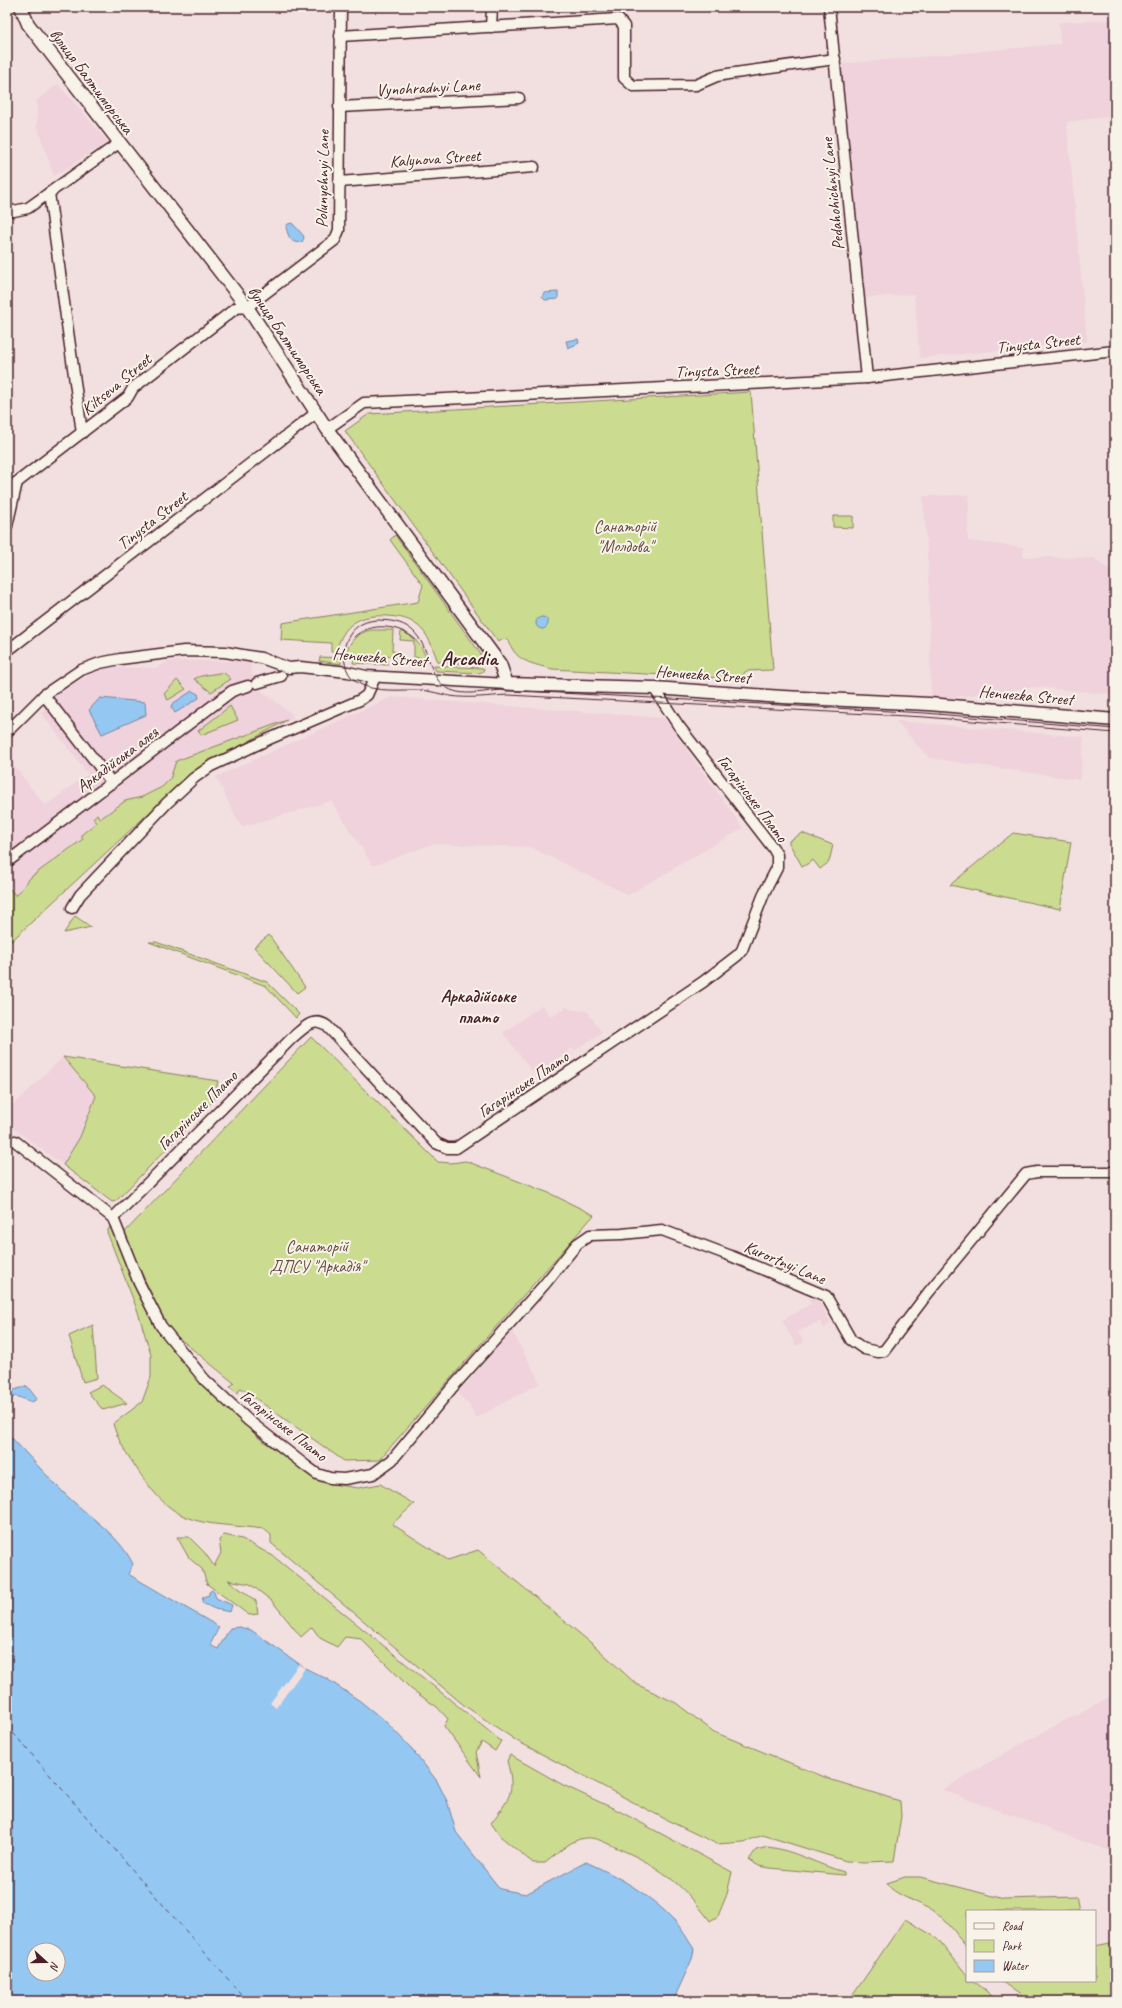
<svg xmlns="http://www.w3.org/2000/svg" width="1122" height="2008" viewBox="0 0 1122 2008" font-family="Caveat,sans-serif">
	<rect width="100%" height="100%" fill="#f2e0e0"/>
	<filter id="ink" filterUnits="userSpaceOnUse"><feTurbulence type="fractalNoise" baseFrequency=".025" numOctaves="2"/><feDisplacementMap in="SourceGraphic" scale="8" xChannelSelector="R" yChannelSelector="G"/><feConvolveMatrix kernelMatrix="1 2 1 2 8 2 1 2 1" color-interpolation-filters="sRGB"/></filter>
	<g filter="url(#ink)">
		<!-- built -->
		<g fill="#efd2db">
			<polygon points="1115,20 1115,116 1067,122 1087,342 920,358 914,294 863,298 841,64 1060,44 1059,22"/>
			<polygon points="58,84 108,142 54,176 37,126 37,100"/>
			<polygon points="969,495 968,541 1023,547 1023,557 1094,558 1115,575 1115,695 1036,687 931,700 928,565 923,496"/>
			<polygon points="168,661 251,661 251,674 260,690 292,714 293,718 176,761 170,779 162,787 142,797 125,801 100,819 93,818 96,822 81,835 83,839 31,877 7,908 7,756 45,806 88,774 41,713 57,693 104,667 157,668"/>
			<polygon points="391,697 664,718 743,828 628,895 530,847 433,844 373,866 331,801 241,827 216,777"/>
			<polygon points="896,721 1084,737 1080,780 929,758"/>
			<polygon points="542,1005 551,1017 567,1007 573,1010 587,1011 602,1032 574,1051 572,1048 535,1075 503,1033"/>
			<polygon points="63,1057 96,1096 80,1137 63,1165 13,1128 15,1126 7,1117 7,1111"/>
			<polygon points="816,1295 831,1323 824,1328 820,1321 798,1332 804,1342 796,1346 782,1320 811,1304 808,1299"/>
			<polygon points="512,1331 540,1383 476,1418 470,1406 458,1393"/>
			<polygon points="1115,1694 1115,1853 942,1790 1026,1741"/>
		</g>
		<!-- green -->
		<g fill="#cbdc91" stroke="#8a7e5e">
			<path d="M751,392L773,670L746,671L740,679L552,669C534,664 515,662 509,641L504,639L498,642L345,431L369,414Z"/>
			<polygon points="833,516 853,516 853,528 833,527"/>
			<path d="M395,535L480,653L484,665L438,662C433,649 429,634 417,625C408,618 399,617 388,616C359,614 343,624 336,652H331V643L281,640L282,623L418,602L423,585L390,540Z"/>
			<path d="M371,630H393L392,651L398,652L397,657L346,654C350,640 357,633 371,630Z"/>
			<path d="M401,631C413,636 423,646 426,659L414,657V641L400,640Z"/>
			<polygon points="320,657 341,658 341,664 319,661"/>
			<polygon points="354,658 387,660 387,665 353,663"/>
			<polygon points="434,666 483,668 484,670 480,673 436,671"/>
			<path d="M223,672L231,679L211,692L194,679C203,674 213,675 223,672Z"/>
			<polygon points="177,680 186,689 168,700 164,694"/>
			<polygon points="230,706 238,720 201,735 198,731"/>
			<polygon points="287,720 203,767 181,783 7,945 7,886 16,896 31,877 83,839 81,835 96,823 93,818 97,814 100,819 125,801 142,797 162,787 170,779 176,761"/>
			<polygon points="802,833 833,845 829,862 820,869 813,860 804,866 802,866 789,843 789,841"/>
			<polygon points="1013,833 1071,842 1060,909 950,885"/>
			<polygon points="75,916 91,927 64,933"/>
			<polygon points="269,935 305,987 297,993 254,947"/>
			<polygon points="149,942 156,942 267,982 299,1014 296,1018 266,986"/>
			<polygon points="311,1037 438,1162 451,1163 466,1161 549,1193 594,1215 379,1460 344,1461 241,1388 237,1393 230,1387 234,1383 174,1334 170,1333 123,1234"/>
			<polygon points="63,1057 218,1081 214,1100 116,1201 112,1202 63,1165 80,1137 96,1096"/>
			<path d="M114,1226L158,1328L225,1403L260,1439L326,1483L358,1488L380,1484L414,1504L392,1524L448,1560L478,1550L596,1647L636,1684L676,1703L714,1732L832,1780L900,1801L901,1816L894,1861L864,1862L846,1861L763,1835L744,1842L717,1844L669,1821L517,1741L465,1706L271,1543V1535L264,1529C199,1521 177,1530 137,1469C127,1454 118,1441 113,1424L142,1402L151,1377V1355L138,1312L107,1232L109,1228Z"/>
			<polygon points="93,1325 97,1378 83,1382 69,1336"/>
			<polygon points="102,1385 127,1403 103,1410 88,1392"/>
			<polygon points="224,1535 242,1539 273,1556 501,1741 495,1751 482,1742 476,1752 481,1777 444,1726 448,1719 437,1707 411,1689 361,1639 345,1637 337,1647 320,1638 312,1627 301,1637 272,1601 250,1584 228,1580 256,1601 258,1614 249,1615 207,1584 202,1569 189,1558 177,1537 189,1537 205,1553 214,1566 221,1553 219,1540"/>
			<path d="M510,1755L563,1785L619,1811L732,1872L727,1894L718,1916L710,1921C682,1883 658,1865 615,1847C604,1842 593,1835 580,1839C567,1843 556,1855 545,1863H533L500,1836L491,1823C510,1798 516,1792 507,1761Z"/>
			<path d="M768,1847C794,1850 818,1865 844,1872V1875L770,1868L759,1866L749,1860L756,1850Z"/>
			<path d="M905,1877H920L1005,1899L1076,1897L1079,1911H967V1947C958,1936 946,1919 934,1911C923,1904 891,1894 887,1883Z"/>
			<polygon points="905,1919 937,1938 967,1975 967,1981 974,1981 998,2001 860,2001 853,1995"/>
			<polygon points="1115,1942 1115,2001 1029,2001 1001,1981 1095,1981 1095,1946"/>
		</g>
		<!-- water -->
		<g fill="#94c8f2" stroke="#7684a2" fill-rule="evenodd">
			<path d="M292,223L303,235L304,238L302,242C291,245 288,236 286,227L288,224Z"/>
			<polygon points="558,292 558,299 545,300 542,297 544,293"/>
			<polygon points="578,339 579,343 568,348 566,341"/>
			<circle cx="542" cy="623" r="6"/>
			<polygon points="192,691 198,694 199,698 175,713 171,707 172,704"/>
			<polygon points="100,698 145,702 146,715 102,734 89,710"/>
			<polygon points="27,1386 37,1399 32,1402 16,1396 12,1398 11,1391"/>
			<path d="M10,1436C28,1455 45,1474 63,1492C88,1517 117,1532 133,1564L128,1574L219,1627L210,1645L218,1649L230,1628L239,1627L251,1630L305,1668L327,1679L360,1701L386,1722L412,1749L437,1781L447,1801L456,1832L500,1889L526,1894L586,1862C620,1877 649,1894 675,1921C682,1929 688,1940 694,1949L692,1959L673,2001H7V1440ZM34,1950H58V1974H34Z"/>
			<polygon points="212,1590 214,1592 216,1598 232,1605 230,1612 215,1609 202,1603 203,1597 209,1595 209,1592"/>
		</g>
		<!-- pier -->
		<polygon fill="#f2e0e0" points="299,1664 305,1668 276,1708 270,1703"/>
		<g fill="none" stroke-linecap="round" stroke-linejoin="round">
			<!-- ferry -->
			<polyline stroke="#605267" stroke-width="1" stroke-dasharray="5 4" stroke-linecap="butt" points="7,1726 247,2001"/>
			<defs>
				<g id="minor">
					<polyline points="829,7 867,378"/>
					<polyline points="491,27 492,7"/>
					<polyline points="340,36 618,19 624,26 624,78 633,86 696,85 717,76 728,74 835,59"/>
					<polyline points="339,107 519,98"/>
					<polyline points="339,182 534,167"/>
					<polyline points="49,193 82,433"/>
					<polyline points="7,209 14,211 28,208 119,143"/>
					<polyline points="327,429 364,403 867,378 1115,351"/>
					<polyline points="7,490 128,397 133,388 236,308 247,307 335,240 339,230 341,7"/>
					<polyline points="7,526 17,482"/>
					<polyline points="7,651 316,413"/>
					<polyline points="257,683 281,676"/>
					<polyline points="44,695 112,783"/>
					<polyline points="7,732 44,695 81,670 100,663 120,659 184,651 225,652 261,658 289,668 300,667 348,672 366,676 507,684"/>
					<polyline points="7,862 232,691 248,686"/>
					<polyline points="72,908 80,895 167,803 194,778 211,766 269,739 360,700 367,695 375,677"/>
					<polyline points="15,1141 113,1218 139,1283 161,1326 205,1380 249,1421 306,1466 317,1474 330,1478 344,1479 373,1474 392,1460 451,1389 544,1285 577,1244 590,1235 622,1234 662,1230 731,1256 826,1296 851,1340 864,1349 878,1352 884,1351 928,1293 1026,1174 1037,1172 1115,1172"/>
					<path d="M113,1218L292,1038C303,1029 313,1016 327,1026L436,1143L447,1148H456L703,982L738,955L742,950L765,891L777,868V855L773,848L678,725L654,688"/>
				</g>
				<polyline id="major" points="21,7 28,24 247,307 327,429 500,664 507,684 654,688 783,697 929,704 1115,720"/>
			</defs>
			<!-- minor casing -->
			<use href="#minor" stroke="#4a1f2b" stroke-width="13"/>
			<!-- major casing -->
			<use href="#major" stroke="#4a1f2b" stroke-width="15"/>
			<!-- minor -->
			<use href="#minor" stroke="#f7f3e8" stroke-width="10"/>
			<!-- major -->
			<use href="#major" stroke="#f7f3e8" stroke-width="12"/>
			<!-- tram -->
			<g stroke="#4a1f2b" stroke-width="1">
				<path d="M354,637C371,621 400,625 416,640"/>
				<path d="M1115,729L925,713L506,690C486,690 461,699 444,686C436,680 433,672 430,663C420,634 412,621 379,620C367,620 355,625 349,636C344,644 343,654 345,663C351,697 396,689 420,690C431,691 440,694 450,696C470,699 489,696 508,695L925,717L1115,733"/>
			</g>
		</g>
	</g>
	<g text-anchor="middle" stroke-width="4" stroke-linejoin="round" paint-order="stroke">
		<!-- street labels -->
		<g font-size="17" fill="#4a1f2b" stroke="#f7f3e8">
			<text transform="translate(92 81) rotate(53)" y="6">вулиця Балтиморська</text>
			<text transform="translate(428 87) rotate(-3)" y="6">Vynohradnyi Lane</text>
			<text transform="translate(435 158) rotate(-4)" y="6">Kalynova Street</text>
			<text transform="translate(322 179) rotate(-89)" y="6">Polunychnyi Lane</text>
			<text transform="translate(832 194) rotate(-96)" y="6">Pedahohichnyi Lane</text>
			<text transform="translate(288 340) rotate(56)" y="6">вулиця Балтиморська</text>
			<text transform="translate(1038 343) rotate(-6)" y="6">Tinysta Street</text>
			<text transform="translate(717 370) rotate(-2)" y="6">Tinysta Street</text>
			<text transform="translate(116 384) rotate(-40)" y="6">Kiltseva Street</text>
			<text transform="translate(152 520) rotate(-38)" y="6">Tinysta Street</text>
			<text transform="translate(380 657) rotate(5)" y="6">Henuezka Street</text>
			<text transform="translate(703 674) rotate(4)" y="6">Henuezka Street</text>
			<text transform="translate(1026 695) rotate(5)" y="6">Henuezka Street</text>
			<text transform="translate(117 759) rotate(-37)" y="6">Аркадійська алея</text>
			<text transform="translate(753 798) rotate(53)" y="6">Гагарінське Плато</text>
			<text transform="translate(523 1084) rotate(-34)" y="6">Гагарінське Плато</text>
			<text transform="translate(197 1110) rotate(-45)" y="6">Гагарінське Плато</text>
			<text transform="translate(785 1262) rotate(23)" y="6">Kurortnyi Lane</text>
			<text transform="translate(284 1425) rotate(38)" y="6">Гагарінське Плато</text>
		</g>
		<!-- park labels -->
		<g font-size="17" fill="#6a4e44" stroke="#f7f3e8">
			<text x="625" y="532">Санаторій<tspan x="625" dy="20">"Молдова"</tspan></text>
			<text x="317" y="1252">Санаторій<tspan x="317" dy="20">ДПСУ "Аркадія"</tspan></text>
		</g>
		<!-- neighbourhood labels -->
		<g font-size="18" font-weight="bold" fill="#4a1f2b" stroke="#f7f3e8">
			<text x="478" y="1002">Аркадійське<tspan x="478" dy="21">плато</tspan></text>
		</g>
		<!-- district labels -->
		<g font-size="21" font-weight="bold" fill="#4a1f2b" stroke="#f7f3e8">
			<text x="469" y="665">Arcadia</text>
		</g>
	</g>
	<!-- margin -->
	<rect width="1122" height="2008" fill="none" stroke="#f7f3e8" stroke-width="24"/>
	<rect x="12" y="12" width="1098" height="1984" fill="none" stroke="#4a1f2b" stroke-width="1.5" filter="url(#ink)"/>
	<!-- legend -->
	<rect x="966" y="1910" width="130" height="72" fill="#f7f3e8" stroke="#b29e9c"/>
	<rect x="974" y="1923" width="20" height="6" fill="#f7f3e8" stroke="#b29e9c"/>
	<text x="1002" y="1930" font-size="12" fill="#4a1f2b">Road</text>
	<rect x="974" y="1940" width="20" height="12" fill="#cbdc91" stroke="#b29e9c"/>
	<text x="1002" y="1950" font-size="12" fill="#4a1f2b">Park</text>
	<rect x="974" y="1960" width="20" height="12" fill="#94c8f2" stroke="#b29e9c"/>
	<text x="1002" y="1970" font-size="12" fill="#4a1f2b">Water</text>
	<!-- north arrow -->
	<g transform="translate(46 1962) rotate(111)"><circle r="19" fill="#f7f3e8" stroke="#b29e9c"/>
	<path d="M0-3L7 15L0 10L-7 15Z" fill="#4a1f2b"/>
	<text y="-6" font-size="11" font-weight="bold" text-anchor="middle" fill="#4a1f2b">N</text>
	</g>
</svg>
